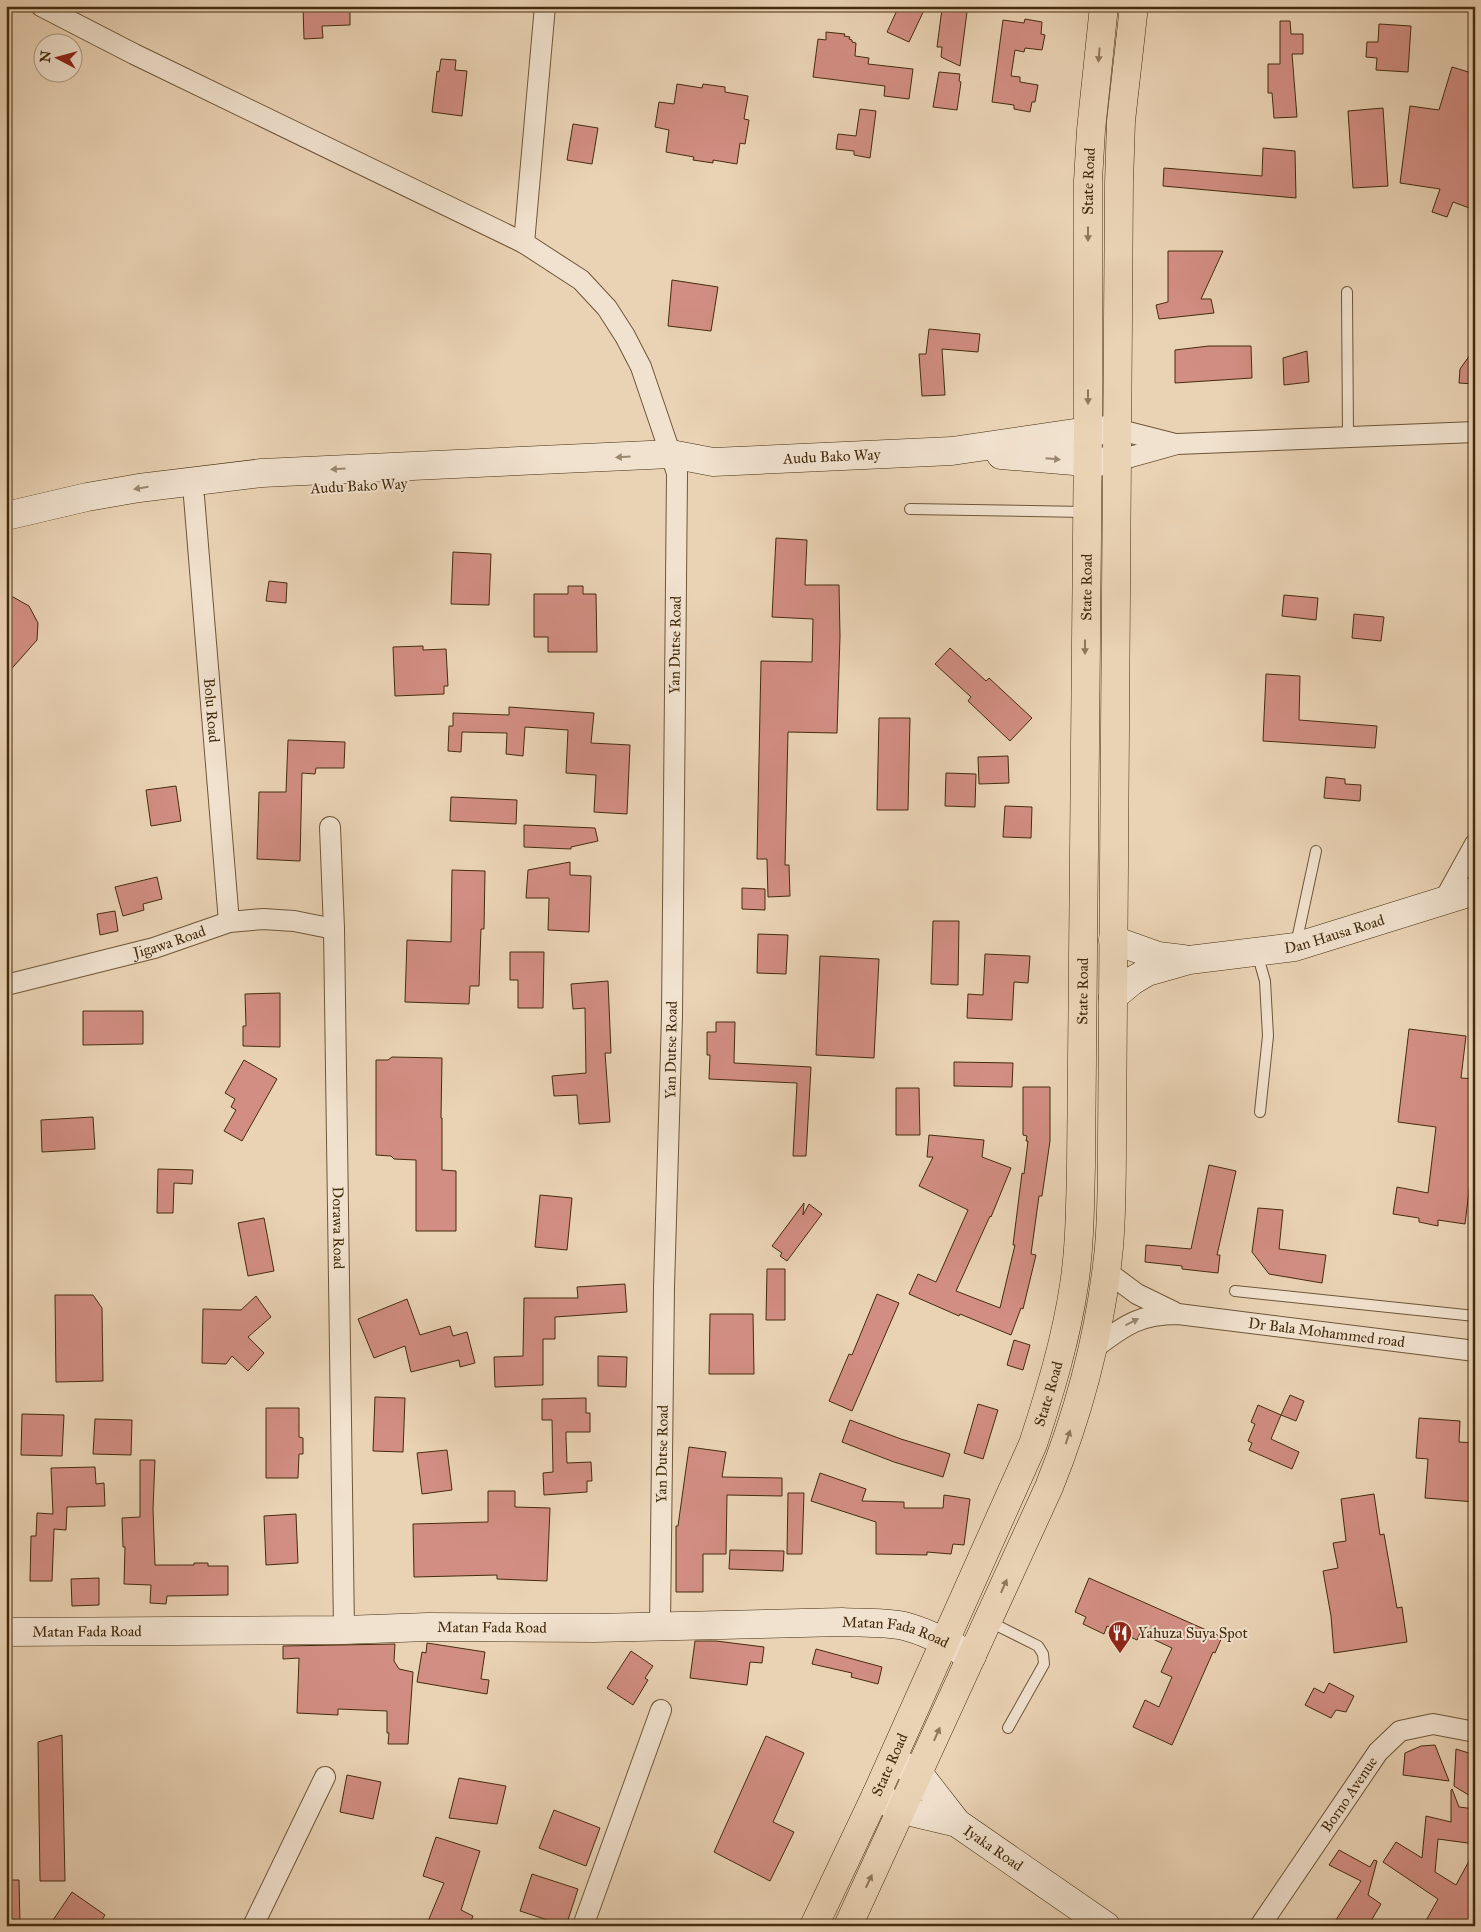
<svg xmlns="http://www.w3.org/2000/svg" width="1481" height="1932" viewBox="0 0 1481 1932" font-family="'IM FELL Great Primer',serif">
	<rect width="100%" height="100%" fill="#ead3b5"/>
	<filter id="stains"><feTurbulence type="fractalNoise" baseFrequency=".004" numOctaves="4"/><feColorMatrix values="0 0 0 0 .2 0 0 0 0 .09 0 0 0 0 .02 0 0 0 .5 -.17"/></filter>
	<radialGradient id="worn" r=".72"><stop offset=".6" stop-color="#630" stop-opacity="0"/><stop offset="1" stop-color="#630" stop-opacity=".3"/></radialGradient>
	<!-- building -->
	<g fill="#d28e83" stroke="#442c0d">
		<polygon points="303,6 350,6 350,25 322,26 323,38 304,39"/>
		<polygon points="899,6 926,6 909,42 887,32"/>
		<polygon points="942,9 967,12 960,66 941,57 942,47 937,47"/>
		<polygon points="1025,19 1042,22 1041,34 1045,35 1042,50 1025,48 1024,52 1015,50 1011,76 1020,77 1020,82 1038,85 1035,102 1032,102 1030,112 1014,109 1014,105 992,102 1003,20 1024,23"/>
		<polygon points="1280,21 1290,21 1291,34 1303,34 1303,54 1292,54 1297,117 1274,118 1272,93 1268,93 1268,64 1280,64"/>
		<polygon points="1379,24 1411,26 1408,72 1376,70 1377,58 1366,57 1367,42 1378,42"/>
		<polygon points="826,32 845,34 844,36 850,37 849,39 852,40 852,42 856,43 855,56 869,58 868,64 913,69 909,99 884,96 885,86 813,77 818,39 826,40"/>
		<polygon points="441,59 456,60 455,70 467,71 462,116 432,112 437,71 439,72"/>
		<polygon points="1452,67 1475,74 1475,210 1453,202 1447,217 1432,212 1440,189 1400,183 1410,106 1439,110"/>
		<polygon points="939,72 960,74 959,81 961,82 957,110 933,107"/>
		<polygon points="677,84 702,88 703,84 725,87 725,92 748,96 744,119 749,120 745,144 740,143 737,164 713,160 713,163 693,160 694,157 666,152 669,130 655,127 659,102 674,104"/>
		<polygon points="1383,108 1388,186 1353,188 1348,111"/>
		<polygon points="860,109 876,111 870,158 854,155 854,151 836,149 838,134 856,136"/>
		<polygon points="573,124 598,128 592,164 567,160"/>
		<polygon points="1263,148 1295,151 1296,198 1163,186 1164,168 1262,176"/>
		<polygon points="1168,251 1223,251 1201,299 1211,299 1214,313 1159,319 1156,305 1168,302"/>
		<polygon points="672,280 718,287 711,331 668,326"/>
		<polygon points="929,329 980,334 978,352 942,349 945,395 922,396 919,354 926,354"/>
		<polygon points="1209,346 1251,346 1252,378 1175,383 1175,350"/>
		<polygon points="1475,348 1475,384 1459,383 1460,369"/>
		<polygon points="1307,351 1309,382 1284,385 1283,358"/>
		<polygon points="776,538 807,540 805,585 839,585 840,636 837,733 788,732 785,865 789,865 790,896 768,897 767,859 757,859 761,661 812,662 813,619 772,617"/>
		<polygon points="453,552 491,554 489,605 451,604"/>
		<polygon points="269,581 287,583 286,603 266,601"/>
		<polygon points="568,586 583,586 583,594 596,594 597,652 548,652 548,637 534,637 534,594 568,594"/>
		<polygon points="6,593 29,606 38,623 37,640 6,675"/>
		<polygon points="1284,595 1318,598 1316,620 1282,616"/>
		<polygon points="1354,614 1384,617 1381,641 1352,638"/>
		<polygon points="423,646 423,650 446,649 448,686 444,686 444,694 395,696 393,647"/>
		<polygon points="950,648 986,681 989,678 1032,718 1010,741 968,701 971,697 935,664"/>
		<polygon points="1266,674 1300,676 1299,720 1377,726 1375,748 1263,741"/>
		<polygon points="509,707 594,713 591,743 630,745 627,814 594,812 596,775 566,773 568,730 525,727 523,756 506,754 507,733 462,732 461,752 448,751 449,726 453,726 453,713 509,715"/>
		<polygon points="879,718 910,718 908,810 877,810"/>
		<polygon points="288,740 345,742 344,768 316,768 315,774 302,773 300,861 257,859 259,792 286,792"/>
		<polygon points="1008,756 1009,783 979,784 978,757"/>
		<polygon points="946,773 976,774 975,807 945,806"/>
		<polygon points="1326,777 1345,779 1345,784 1361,785 1360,801 1324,798"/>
		<polygon points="176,786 181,821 151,826 146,790"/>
		<polygon points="451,797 517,800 516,824 450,821"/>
		<polygon points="1005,806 1032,807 1031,838 1003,837"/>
		<polygon points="524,825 595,828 598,841 571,847 571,849 524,847"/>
		<polygon points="570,862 570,875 591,876 589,932 548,930 549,898 526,898 528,870"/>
		<polygon points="452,870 485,871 484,929 481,929 479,986 470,986 469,1004 405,1002 407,940 451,942"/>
		<polygon points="157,877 162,899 143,904 144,910 123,916 115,887"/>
		<polygon points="742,888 765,889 765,910 742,909"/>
		<polygon points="115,911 118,931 100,935 97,914"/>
		<polygon points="933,921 959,921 958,985 931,984"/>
		<polygon points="758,934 788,935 786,974 757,973"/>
		<polygon points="510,952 544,952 543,1008 518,1008 518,980 510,980"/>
		<polygon points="985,954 1030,956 1028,983 1014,982 1012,1020 967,1018 968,994 983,995"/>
		<polygon points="820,956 879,959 874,1058 816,1055"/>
		<polygon points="608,981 611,1053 605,1053 610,1122 579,1124 577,1095 554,1096 552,1076 586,1073 585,1008 573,1009 571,984"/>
		<polygon points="280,993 280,1047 243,1046 243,1026 246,1026 245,994"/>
		<polygon points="83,1011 143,1011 143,1044 83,1045"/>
		<polygon points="716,1022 735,1022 734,1063 811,1067 806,1156 793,1156 797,1083 709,1079 710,1055 707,1055 707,1032 716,1032"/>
		<polygon points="1409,1029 1466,1036 1461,1078 1475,1079 1475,1167 1473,1184 1470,1183 1465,1224 1438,1220 1438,1226 1419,1222 1419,1218 1393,1214 1397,1187 1428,1193 1436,1127 1398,1122"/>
		<polygon points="392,1057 442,1058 441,1118 442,1118 442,1170 456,1171 456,1231 416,1231 416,1160 394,1159 391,1156 376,1155 376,1060 388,1060"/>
		<polygon points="244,1060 277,1079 242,1141 224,1131 236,1110 231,1107 235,1099 225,1093"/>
		<polygon points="954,1062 1013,1063 1012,1087 954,1086"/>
		<polygon points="1023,1087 1050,1087 1050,1141 1042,1196 1039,1196 1031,1254 1036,1255 1023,1309 1021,1308 1011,1335 960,1314 959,1316 909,1294 918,1274 936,1282 968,1210 919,1186 933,1157 927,1157 929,1135 984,1140 982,1157 1011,1168 991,1217 990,1216 956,1291 1000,1308 1015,1245 1013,1245 1022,1173 1024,1174 1028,1141 1026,1141 1027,1136 1023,1135"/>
		<polygon points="896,1088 919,1088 920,1135 896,1135"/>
		<polygon points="93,1117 95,1149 42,1152 41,1120"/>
		<polygon points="1209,1165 1236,1171 1217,1255 1220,1255 1218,1273 1182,1269 1182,1266 1145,1262 1146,1245 1191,1249"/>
		<polygon points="158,1169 193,1170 192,1184 174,1183 173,1213 157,1213"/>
		<polygon points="540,1195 572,1198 567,1250 535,1247"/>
		<polygon points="804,1203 803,1215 809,1204 822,1214 787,1261 780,1256 782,1253 772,1246"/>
		<polygon points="1258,1208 1283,1210 1279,1249 1326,1255 1322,1283 1269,1274 1252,1252"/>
		<polygon points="264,1218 274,1271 248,1276 238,1223"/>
		<polygon points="767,1269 785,1269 785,1320 766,1320"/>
		<polygon points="625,1284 627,1312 555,1317 555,1339 543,1339 543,1385 495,1387 494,1357 523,1356 524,1298 578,1298 577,1287"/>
		<polygon points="877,1294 899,1303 852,1411 829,1401 849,1354 852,1355"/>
		<polygon points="55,1295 93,1295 102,1308 103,1381 56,1382"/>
		<polygon points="256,1296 271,1317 248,1337 264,1353 248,1371 232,1356 226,1364 202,1363 203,1309 241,1310"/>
		<polygon points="407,1299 420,1335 450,1326 453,1336 467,1332 475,1363 460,1367 459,1360 411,1372 405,1346 374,1358 358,1319"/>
		<polygon points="710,1314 753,1314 754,1374 709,1374"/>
		<polygon points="1014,1340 1030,1345 1023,1370 1007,1365"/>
		<polygon points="598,1356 627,1357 626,1387 598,1386"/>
		<polygon points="1290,1395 1304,1401 1296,1421 1281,1415"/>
		<polygon points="375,1397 405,1398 403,1452 373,1451"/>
		<polygon points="586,1398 586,1413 590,1413 590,1432 566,1432 566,1437 567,1463 591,1462 592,1481 587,1481 587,1492 544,1495 543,1473 553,1472 552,1420 542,1420 542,1399"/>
		<polygon points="978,1404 998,1410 983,1459 964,1453"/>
		<polygon points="1258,1405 1281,1415 1271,1439 1299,1452 1292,1469 1249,1450 1252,1443 1248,1441 1255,1424 1251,1422"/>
		<polygon points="266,1408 299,1408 299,1437 303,1438 303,1454 299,1454 298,1478 266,1478"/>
		<polygon points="22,1414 64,1415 62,1456 21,1455"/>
		<polygon points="1419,1418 1460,1421 1459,1442 1475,1443 1475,1502 1425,1498 1428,1459 1416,1458"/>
		<polygon points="95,1419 132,1420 131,1455 93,1454"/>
		<polygon points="850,1420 901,1439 950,1454 943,1477 894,1462 842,1442"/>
		<polygon points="689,1447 726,1452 722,1477 782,1478 782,1496 727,1495 726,1554 703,1554 703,1592 676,1592 676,1526 678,1526"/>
		<polygon points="447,1450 452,1490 422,1494 417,1453"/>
		<polygon points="140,1460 155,1460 153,1509 155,1565 194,1565 194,1563 208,1563 208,1566 228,1566 228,1595 167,1596 166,1604 150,1603 151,1585 124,1584 125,1547 123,1547 122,1518 140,1517"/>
		<polygon points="95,1467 96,1484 104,1483 105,1506 67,1507 66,1530 54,1529 52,1581 30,1581 31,1536 36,1536 37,1513 53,1514 51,1468"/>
		<polygon points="820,1473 866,1489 862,1501 904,1502 904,1508 943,1508 944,1495 970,1499 964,1545 953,1544 951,1554 927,1552 927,1555 876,1554 876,1522 811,1501"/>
		<polygon points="488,1491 515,1491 515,1507 550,1508 547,1581 497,1579 497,1575 414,1577 413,1524 488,1522"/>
		<polygon points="788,1493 804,1493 802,1554 787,1554"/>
		<polygon points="1374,1494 1380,1535 1384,1534 1397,1608 1402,1607 1407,1642 1334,1653 1331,1616 1323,1571 1338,1568 1333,1543 1346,1541 1341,1499"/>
		<polygon points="296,1514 298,1563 266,1565 264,1516"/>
		<polygon points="730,1550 784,1551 783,1571 729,1569"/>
		<polygon points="99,1578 99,1605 72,1606 71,1579"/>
		<polygon points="1089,1578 1222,1637 1215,1653 1213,1652 1172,1745 1133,1727 1145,1700 1159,1707 1172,1677 1161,1672 1172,1648 1140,1633 1137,1640 1107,1626 1104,1634 1083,1624 1086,1617 1075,1612"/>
		<polygon points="695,1641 716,1641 764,1647 762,1663 750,1662 747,1685 690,1678"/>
		<polygon points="427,1643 485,1652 481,1679 489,1680 487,1694 417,1682 422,1652 426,1653"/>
		<polygon points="395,1644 394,1661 399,1669 413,1672 408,1744 388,1744 389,1733 387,1733 387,1711 338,1709 338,1715 297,1713 299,1658 283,1659 283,1646"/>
		<polygon points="816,1649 882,1667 878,1684 851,1677 852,1673 812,1664"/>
		<polygon points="631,1651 653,1666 645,1678 648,1680 633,1705 607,1688"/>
		<polygon points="1329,1683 1354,1696 1346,1712 1336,1710 1331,1718 1305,1705 1314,1688 1324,1693"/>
		<polygon points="62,1735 65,1881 40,1881 38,1742"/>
		<polygon points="766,1736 804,1753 773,1822 794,1832 770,1881 714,1852"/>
		<polygon points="1435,1745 1449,1781 1403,1775 1405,1753 1421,1746"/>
		<polygon points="1456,1749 1475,1755 1475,1799 1454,1786"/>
		<polygon points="347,1775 381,1782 373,1819 340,1812"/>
		<polygon points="459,1778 506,1786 497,1824 449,1818"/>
		<polygon points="1452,1789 1459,1807 1475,1809 1475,1844 1438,1839 1435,1872 1456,1885 1475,1850 1475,1926 1423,1926 1438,1899 1383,1862 1396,1842 1422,1858 1426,1816 1451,1822 1451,1790"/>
		<polygon points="554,1810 600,1828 586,1866 539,1848"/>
		<polygon points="436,1837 480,1851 461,1910 473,1916 469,1926 426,1926 444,1883 423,1876"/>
		<polygon points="1339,1850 1370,1867 1374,1860 1377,1861 1368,1895 1381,1904 1368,1926 1332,1926 1361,1881 1329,1865"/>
		<polygon points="532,1874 578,1889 566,1926 520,1911"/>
		<polygon points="6,1880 19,1880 20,1926 6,1926"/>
		<polygon points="72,1892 105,1915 98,1926 49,1926"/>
	</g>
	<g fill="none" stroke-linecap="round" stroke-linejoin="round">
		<defs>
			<g id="lane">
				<polyline points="1347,292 1348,437"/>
				<polyline points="910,509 1085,512"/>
				<polyline points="1296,944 1316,851"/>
				<polyline points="1257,953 1265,981 1268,1036 1260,1112"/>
				<polyline points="1235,1291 1475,1316"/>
				<polyline points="988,1621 1038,1646 1043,1654 1044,1664 1008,1728"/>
			</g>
			<g id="street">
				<polyline points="41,6 134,54 524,243 581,280 607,308 625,336 641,367 677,473 672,1016 664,1287 660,1626"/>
				<polyline points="524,243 545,6"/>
				<polyline points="1116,429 1175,444"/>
				<polyline points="1116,461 1177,444 1475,432"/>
				<path id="s1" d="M194,497L229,922"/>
				<path id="s2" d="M330,827L334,929L344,1630"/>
				<polyline points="1443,902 1475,844"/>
				<path id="s3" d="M6,985L154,948L229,922L263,919L294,921L334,929"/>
				<polyline points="1106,1271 1137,1294 1174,1312"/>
				<path id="s4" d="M1093,1349C1124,1326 1138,1314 1178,1314L1475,1351"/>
				<polyline points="253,1926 325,1777"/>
				<polyline points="583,1926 661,1710"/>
				<path id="s5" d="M1260,1926L1378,1752L1400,1731L1433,1724L1475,1732"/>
			</g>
			<g id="secondary">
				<polyline points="1001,455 1086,462 1116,461"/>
				<path id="s6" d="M6,516L87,497L139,488L262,473L671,454L713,462L952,451L1088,431L1112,430"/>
				<polyline points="1113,940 1158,956 1183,959"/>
				<path id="s7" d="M1113,997L1132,981L1147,972L1189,960L1295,947L1475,891"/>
				<path id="s8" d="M6,1632L344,1630L428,1627L595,1628L842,1622C862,1623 884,1622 904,1626C928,1632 950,1645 972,1656"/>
				<path id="s9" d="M899,1763L919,1774L957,1823L1106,1926"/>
				<polyline points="876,1795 902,1810 957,1823"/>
			</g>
			<g id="primary">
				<path id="s10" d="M814,1926L876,1795L1033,1444C1050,1392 1066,1339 1074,1285C1080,1246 1080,1205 1081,1166L1088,431V181L1091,130L1104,6"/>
				<path d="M848,1926L1049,1487C1080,1410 1101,1330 1109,1247C1112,1212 1112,1176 1112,1140L1119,183L1121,121L1134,6"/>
			</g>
		</defs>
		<!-- lane casing -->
		<use href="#lane" stroke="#6e5637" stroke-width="12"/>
		<!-- street casing -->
		<use href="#street" stroke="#6e5637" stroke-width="22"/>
		<!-- secondary casing -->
		<use href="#secondary" stroke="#442c0d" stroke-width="29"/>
		<!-- primary casing -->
		<use href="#primary" stroke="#442c0d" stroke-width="29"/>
		<!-- lane -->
		<use href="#lane" stroke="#f1e2cf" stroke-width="10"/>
		<!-- street -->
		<use href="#street" stroke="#f1e2cf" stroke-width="20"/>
		<!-- secondary -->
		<use href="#secondary" stroke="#f1e2cf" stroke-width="28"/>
		<!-- primary -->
		<use href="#primary" stroke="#ead3b5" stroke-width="28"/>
	</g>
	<!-- one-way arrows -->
	<defs><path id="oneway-solid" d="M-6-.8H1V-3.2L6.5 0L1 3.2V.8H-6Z" transform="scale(1.25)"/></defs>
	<g fill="#8f7759">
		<use href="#oneway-solid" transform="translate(1099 55) rotate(95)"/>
		<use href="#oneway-solid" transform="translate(1088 234) rotate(90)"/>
		<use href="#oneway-solid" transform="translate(1088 397) rotate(90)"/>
		<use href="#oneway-solid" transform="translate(1085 647) rotate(90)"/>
		<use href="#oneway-solid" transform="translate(1068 1437) rotate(-72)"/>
		<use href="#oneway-solid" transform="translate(1004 1586) rotate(-66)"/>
		<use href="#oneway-solid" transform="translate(937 1734) rotate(-66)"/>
		<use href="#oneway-solid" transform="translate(869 1881) rotate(-65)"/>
	</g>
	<g fill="#9a876e">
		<use href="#oneway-solid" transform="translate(623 457) rotate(177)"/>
		<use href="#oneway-solid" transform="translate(1053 459) rotate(5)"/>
		<use href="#oneway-solid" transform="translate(338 469) rotate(177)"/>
		<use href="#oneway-solid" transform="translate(141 488) rotate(171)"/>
		<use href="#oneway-solid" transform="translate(1132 1322) rotate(-27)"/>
	</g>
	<!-- icons -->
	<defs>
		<symbol id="restaurant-pin" viewBox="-11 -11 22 30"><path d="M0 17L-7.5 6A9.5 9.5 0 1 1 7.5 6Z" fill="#8f2418" stroke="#f1e2cf"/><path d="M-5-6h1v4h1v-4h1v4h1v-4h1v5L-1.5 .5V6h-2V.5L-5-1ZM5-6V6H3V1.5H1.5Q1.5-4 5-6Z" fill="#fff"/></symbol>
	</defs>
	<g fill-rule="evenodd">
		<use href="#restaurant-pin" x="1106" y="1619" width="28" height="38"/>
	</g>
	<g text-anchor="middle" stroke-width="4" stroke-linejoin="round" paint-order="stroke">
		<!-- street labels -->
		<g font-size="15" fill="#442c0d" stroke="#f1e2cf">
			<text dy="5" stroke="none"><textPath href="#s10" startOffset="1798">State Road</textPath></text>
			<text dy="5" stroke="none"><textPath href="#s6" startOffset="831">Audu Bako Way</textPath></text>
			<text transform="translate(359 486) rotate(-3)" y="5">Audu Bako Way</text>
			<text dy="5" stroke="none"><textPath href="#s10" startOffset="1392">State Road</textPath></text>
			<text transform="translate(675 645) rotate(-89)" y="5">Yan Dutse Road</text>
			<text dy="5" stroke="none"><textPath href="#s1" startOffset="214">Bolu Road</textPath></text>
			<text dy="5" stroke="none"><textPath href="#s7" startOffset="234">Dan Hausa Road</textPath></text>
			<text dy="5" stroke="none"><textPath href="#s3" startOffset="169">Jigawa Road</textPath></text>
			<text dy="5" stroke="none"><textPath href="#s10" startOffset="988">State Road</textPath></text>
			<text transform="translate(671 1050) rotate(-89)" y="5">Yan Dutse Road</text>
			<text dy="5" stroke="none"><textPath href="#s2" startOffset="401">Dorawa Road</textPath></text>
			<text dy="5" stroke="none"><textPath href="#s4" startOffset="244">Dr Bala Mohammed road</textPath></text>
			<text dy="5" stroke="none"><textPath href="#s10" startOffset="582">State Road</textPath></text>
			<text transform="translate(662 1454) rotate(-89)" y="5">Yan Dutse Road</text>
			<text dy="5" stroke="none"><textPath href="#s8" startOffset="486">Matan Fada Road</textPath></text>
			<text dy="5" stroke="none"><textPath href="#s8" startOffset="81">Matan Fada Road</textPath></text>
			<text dy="5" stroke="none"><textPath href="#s8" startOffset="891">Matan Fada Road</textPath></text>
			<text dy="5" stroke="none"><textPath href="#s10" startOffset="178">State Road</textPath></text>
			<text dy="5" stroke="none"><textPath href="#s5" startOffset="159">Borno Avenue</textPath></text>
			<text dy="5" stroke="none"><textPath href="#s9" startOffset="129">Iyaka Road</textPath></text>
		</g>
		<!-- poi labels -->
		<g font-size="15" fill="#442c0d" stroke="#f1e2cf" text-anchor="start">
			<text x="1138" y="1638">Yahuza Suya Spot</text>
		</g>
	</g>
	<!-- margin -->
	<rect width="1481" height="1932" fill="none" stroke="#ead3b5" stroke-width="25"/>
	<rect x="8" y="8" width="1466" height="1917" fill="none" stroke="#442c0d" stroke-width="2.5"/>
	<rect x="12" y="12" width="1456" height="1907" fill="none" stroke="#442c0d"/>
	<!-- north arrow -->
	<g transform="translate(58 58) rotate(276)"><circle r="24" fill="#f1e2cf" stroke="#ac9981"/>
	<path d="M0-4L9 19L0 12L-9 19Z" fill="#8f2418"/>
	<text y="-8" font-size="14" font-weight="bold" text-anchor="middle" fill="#442c0d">N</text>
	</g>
	<rect width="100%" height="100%" filter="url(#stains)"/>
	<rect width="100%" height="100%" fill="url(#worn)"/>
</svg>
